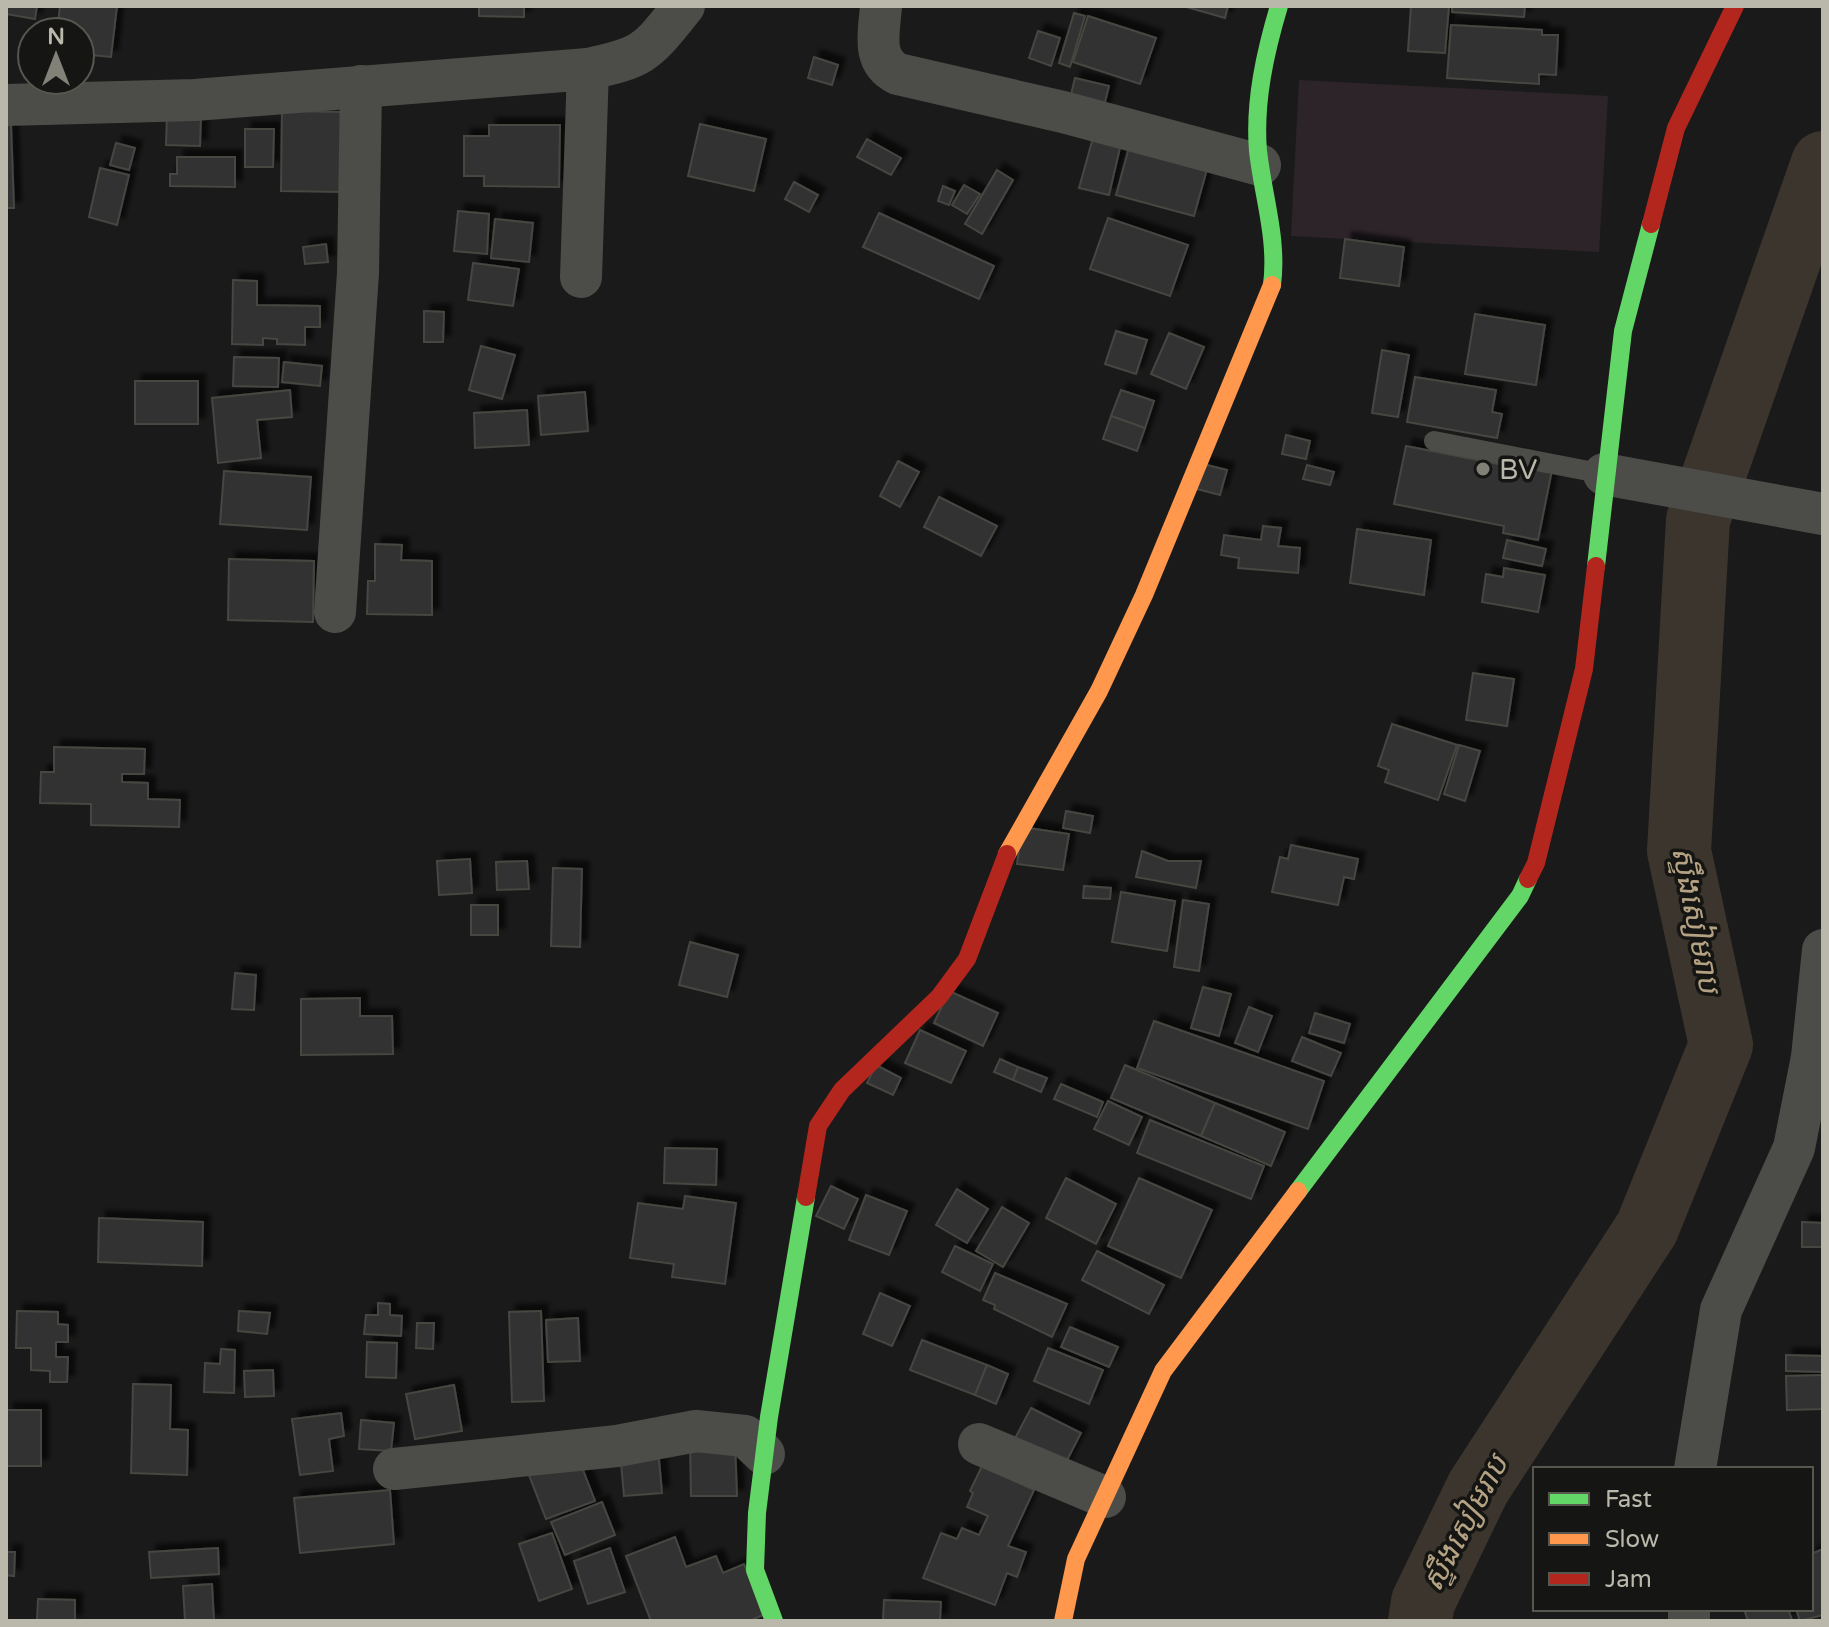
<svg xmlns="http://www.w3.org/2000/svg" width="1829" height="1627" viewBox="0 0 1829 1627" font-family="'Varela Round','Noto Sans Khmer',sans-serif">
	<defs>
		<filter id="shadow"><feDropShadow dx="7" dy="-7" stdDeviation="2" flood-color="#0009"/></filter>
	</defs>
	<rect width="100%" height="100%" fill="#1a1a1a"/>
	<!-- green -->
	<polygon fill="#2d242a" points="1299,80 1608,96 1599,252 1291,236"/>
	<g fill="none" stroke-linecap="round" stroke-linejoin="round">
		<!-- river -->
		<polyline stroke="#3c352d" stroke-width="64" points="1420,1621 1423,1602 1478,1488 1647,1228 1721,1045 1679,851 1698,520 1823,163"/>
	</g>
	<!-- building -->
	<g fill="#323232" stroke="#464642" stroke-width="2" filter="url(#shadow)">
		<polygon points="6,6 37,6 35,19 6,14"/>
		<polygon points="60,6 117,6 111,57 80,54 80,32 57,32"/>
		<polygon points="479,6 524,6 524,17 479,16"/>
		<polygon points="1183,6 1228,6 1225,18"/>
		<polygon points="1411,6 1449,6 1445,53 1408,51"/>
		<polygon points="1452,6 1525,6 1524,17 1452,12"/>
		<polygon points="1074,13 1085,16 1070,67 1059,63"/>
		<polygon points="1088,16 1156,38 1140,84 1073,62"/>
		<polygon points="1451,25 1542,30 1542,35 1558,35 1556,75 1539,74 1539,84 1447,78"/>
		<polygon points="1038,31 1060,38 1051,66 1029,58"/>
		<polygon points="814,57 838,65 832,85 808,78"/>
		<polygon points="1075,78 1109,86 1102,114 1068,107"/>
		<polygon points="282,111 342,112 342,192 281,191"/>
		<polygon points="167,114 201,115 200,146 166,145"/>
		<polygon points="700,124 766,139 754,191 688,176"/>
		<polygon points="6,125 11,125 14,208 6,208"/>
		<polygon points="489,125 560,125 559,187 484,186 484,176 464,176 464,136 489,136"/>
		<polygon points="1096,127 1123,135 1109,195 1079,188"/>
		<polygon points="245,129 274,129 273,167 245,167"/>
		<polygon points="867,139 901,158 891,175 857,157"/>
		<polygon points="1131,140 1209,162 1194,216 1116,195"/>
		<polygon points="116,143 135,148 129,170 110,165"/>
		<polygon points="177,157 235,157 235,187 170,186 170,174 177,174"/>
		<polygon points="100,168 129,175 117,225 89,217"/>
		<polygon points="997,170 1013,180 982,234 965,224"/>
		<polygon points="794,182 818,195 809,212 785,199"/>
		<polygon points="964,185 980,194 967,214 952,205"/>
		<polygon points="943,186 955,191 949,205 938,201"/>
		<polygon points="458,211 489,214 487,254 454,251"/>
		<polygon points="879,213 994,266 979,299 863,247"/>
		<polygon points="1108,218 1188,245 1170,296 1090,269"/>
		<polygon points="495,219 533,223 529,262 491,258"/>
		<polygon points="1345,239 1404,247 1399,286 1340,278"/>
		<polygon points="326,244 328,262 305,264 303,247"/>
		<polygon points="473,263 519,269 513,306 468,300"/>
		<polygon points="233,280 257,281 257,305 320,306 320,327 305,327 305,345 277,344 277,339 263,338 263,345 232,344"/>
		<polygon points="424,311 444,312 443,342 424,342"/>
		<polygon points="1475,314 1545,325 1536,385 1465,374"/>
		<polygon points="1116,331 1147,340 1136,374 1105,364"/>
		<polygon points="1169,333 1204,347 1186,389 1151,374"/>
		<polygon points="481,346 515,355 502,399 469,390"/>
		<polygon points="1382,350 1409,355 1398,417 1372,413"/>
		<polygon points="234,357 279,358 278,387 233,386"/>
		<polygon points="284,362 322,366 320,386 282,382"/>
		<polygon points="1415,377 1496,390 1492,412 1502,414 1497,438 1407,422"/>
		<rect x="135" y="381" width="63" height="43"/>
		<polygon points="290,390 292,417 257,420 261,458 218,463 212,398"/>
		<polygon points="1121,390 1154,401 1145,428 1111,416"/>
		<polygon points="585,392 588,431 541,435 538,396"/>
		<polygon points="527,410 529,445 475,448 474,413"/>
		<polygon points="1111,416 1145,428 1137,451 1103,439"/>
		<polygon points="1286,435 1310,441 1306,459 1282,454"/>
		<polygon points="1406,446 1509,466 1511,457 1553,465 1538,540 1503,533 1504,526 1394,504"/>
		<polygon points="898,461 919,472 900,507 880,496"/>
		<polygon points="1203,464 1227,470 1220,495 1197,489"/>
		<polygon points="1307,465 1334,472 1330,485 1303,479"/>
		<polygon points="224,471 311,477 307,530 220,524"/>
		<polygon points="939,497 997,526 981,556 924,527"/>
		<polygon points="1263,526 1281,528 1278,546 1300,548 1298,573 1238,568 1239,558 1221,555 1224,535 1261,540"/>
		<polygon points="1357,529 1431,540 1424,595 1350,583"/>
		<polygon points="1507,540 1546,549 1542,566 1503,558"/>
		<polygon points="375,544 402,545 401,560 432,561 432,615 367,614 368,581 375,581"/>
		<polygon points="229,559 314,561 313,622 228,620"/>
		<polygon points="1504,568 1545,575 1538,612 1482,602 1486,574 1503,577"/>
		<polygon points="1473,673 1514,679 1507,726 1466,720"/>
		<polygon points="1392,724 1457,745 1438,800 1385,782 1389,770 1378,766"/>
		<polygon points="1459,745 1480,751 1465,801 1444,794"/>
		<polygon points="54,747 145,749 144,774 122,774 122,782 148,783 148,799 180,800 179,827 91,825 91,804 40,803 41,772 54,772"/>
		<polygon points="1066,811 1093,816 1090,833 1063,828"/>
		<polygon points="1022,827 1069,834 1063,870 1017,864"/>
		<polygon points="1291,845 1358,859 1354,879 1344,877 1338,905 1272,892 1280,857 1288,859"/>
		<polygon points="1142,851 1168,861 1201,861 1196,888 1136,877"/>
		<polygon points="470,859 472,893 439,895 437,861"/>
		<polygon points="527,861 529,889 497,890 496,862"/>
		<polygon points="553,868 582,869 580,947 551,946"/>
		<polygon points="1084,886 1111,888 1110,899 1083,898"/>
		<polygon points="1121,892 1175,901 1167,951 1112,942"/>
		<polygon points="1183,900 1209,904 1199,971 1174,967"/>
		<rect x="471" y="905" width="27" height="30"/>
		<polygon points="690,942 738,955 727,997 679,985"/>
		<polygon points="235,973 256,975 254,1010 232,1009"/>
		<polygon points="1203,987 1231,994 1219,1036 1191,1028"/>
		<polygon points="949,991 998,1013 983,1046 934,1023"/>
		<polygon points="360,998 360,1016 392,1016 393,1054 301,1055 301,999"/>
		<polygon points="1249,1007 1272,1016 1258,1052 1235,1043"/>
		<polygon points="1315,1013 1350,1024 1344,1043 1309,1033"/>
		<polygon points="1154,1021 1324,1081 1308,1129 1137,1068"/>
		<polygon points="920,1030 966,1051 951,1083 905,1063"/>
		<polygon points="1302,1037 1341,1053 1331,1076 1292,1061"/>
		<polygon points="1000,1059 1018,1067 1013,1080 994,1072"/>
		<polygon points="876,1065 901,1078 893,1095 867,1083"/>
		<polygon points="1125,1065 1215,1103 1201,1136 1111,1098"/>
		<polygon points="1018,1067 1047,1078 1041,1092 1013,1080"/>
		<polygon points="1061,1084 1103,1102 1097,1117 1054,1099"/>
		<polygon points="1108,1101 1142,1117 1129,1145 1094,1129"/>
		<polygon points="1215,1103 1285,1132 1271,1166 1201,1136"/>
		<polygon points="1150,1120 1264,1166 1251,1199 1137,1153"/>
		<polygon points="665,1148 717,1149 716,1185 664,1183"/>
		<polygon points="1066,1178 1116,1204 1096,1244 1046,1218"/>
		<polygon points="1139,1178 1212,1210 1181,1278 1108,1246"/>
		<polygon points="831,1186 858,1199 844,1229 816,1216"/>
		<polygon points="957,1189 988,1209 967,1243 936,1225"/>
		<polygon points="866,1195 907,1211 889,1255 849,1240"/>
		<polygon points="685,1196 736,1203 725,1284 672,1277 674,1264 630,1258 638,1203 683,1209"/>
		<polygon points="1002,1207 1029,1223 1003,1267 976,1251"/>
		<polygon points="99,1218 203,1222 202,1266 98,1262"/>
		<polygon points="1802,1222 1823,1223 1823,1247 1802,1247"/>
		<polygon points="955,1246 993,1264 980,1291 942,1272"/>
		<polygon points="1097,1251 1164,1285 1149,1314 1082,1280"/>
		<polygon points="995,1273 1067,1304 1052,1337 994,1309 995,1305 983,1300"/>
		<polygon points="880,1293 910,1306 892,1346 863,1334"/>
		<polygon points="378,1303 390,1304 390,1315 402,1316 401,1336 364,1334 366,1315 378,1315"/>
		<polygon points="17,1311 58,1312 58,1324 68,1325 68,1342 56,1342 56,1357 68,1357 67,1382 50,1382 50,1371 31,1370 31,1348 16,1348"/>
		<polygon points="239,1311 270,1313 267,1334 238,1331"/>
		<polygon points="541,1311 544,1401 512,1402 509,1312"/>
		<polygon points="578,1318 580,1361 548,1362 546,1320"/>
		<polygon points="417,1323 434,1323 433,1349 416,1348"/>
		<polygon points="1070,1327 1118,1347 1109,1367 1061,1347"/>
		<polygon points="922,1340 987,1365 975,1395 910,1370"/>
		<polygon points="367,1342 397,1343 396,1378 366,1377"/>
		<polygon points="1048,1348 1103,1370 1089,1404 1034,1381"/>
		<polygon points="221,1349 235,1350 234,1393 204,1392 205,1363 220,1364"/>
		<polygon points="1786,1355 1823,1356 1823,1372 1786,1371"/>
		<polygon points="987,1365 1008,1374 996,1404 975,1395"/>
		<polygon points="273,1370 274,1396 245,1397 244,1371"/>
		<polygon points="1823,1375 1823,1409 1787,1410 1786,1376"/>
		<polygon points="133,1384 171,1385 170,1429 188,1430 187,1475 131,1473"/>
		<polygon points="454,1385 462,1431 415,1439 406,1394"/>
		<polygon points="1031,1408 1081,1433 1063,1468 1013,1442"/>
		<rect x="7" y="1410" width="34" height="56"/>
		<polygon points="341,1413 344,1436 329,1439 333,1471 300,1475 292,1419"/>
		<polygon points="361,1420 394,1423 391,1451 359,1449"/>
		<polygon points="690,1442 735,1442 737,1496 691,1496"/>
		<polygon points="658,1448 662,1493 624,1496 620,1452"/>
		<polygon points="578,1457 595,1501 546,1519 529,1475"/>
		<polygon points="982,1466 1034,1490 1008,1546 1026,1552 1017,1577 1007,1573 995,1605 923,1578 941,1533 957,1539 962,1528 979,1535 988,1516 967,1507 973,1493 970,1491"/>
		<polygon points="390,1490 394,1544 300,1553 294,1498"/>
		<polygon points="602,1502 615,1535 565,1555 551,1522"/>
		<polygon points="552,1533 572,1589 539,1601 519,1544"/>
		<polygon points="675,1537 686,1567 716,1556 723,1573 744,1564 763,1615 749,1621 651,1621 626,1556"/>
		<polygon points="218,1548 219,1574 151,1578 149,1552"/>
		<polygon points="610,1548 625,1592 588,1604 574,1561"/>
		<polygon points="1823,1549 1823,1615 1800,1621 1796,1609 1811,1609 1811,1554"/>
		<polygon points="6,1552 15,1552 14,1576 6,1575"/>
		<polygon points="212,1584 214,1621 185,1621 183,1586"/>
		<polygon points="38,1599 75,1600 75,1621 37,1621"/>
		<polygon points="884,1600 941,1602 940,1621 883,1621"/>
		<polygon points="1753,1609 1788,1609 1792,1620 1748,1621 1745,1612"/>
	</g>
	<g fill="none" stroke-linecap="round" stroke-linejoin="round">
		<!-- lane -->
		<polyline stroke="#4c4c48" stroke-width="20" points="1434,441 1604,474"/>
		<!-- street -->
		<g stroke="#4c4c48" stroke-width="42">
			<path d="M881,6C879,33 871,61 898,74L1063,112L1260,165"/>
			<path d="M6,105L195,100L588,69C647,57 647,51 684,6"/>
			<polyline points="581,277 588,69"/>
			<polyline points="1604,474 1823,514"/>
			<polyline points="335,612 358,273 361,86"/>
			<polyline points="979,1444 1105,1497"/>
			<polyline points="394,1469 617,1446 696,1431 745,1436 764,1454"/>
			<polyline points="1695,1469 1721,1310 1794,1148 1812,1057 1823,950"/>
			<polyline points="1689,1609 1689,1621"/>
		</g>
		<!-- fast -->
		<g stroke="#63d668" stroke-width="18">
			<path d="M1272,285C1278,239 1263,196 1258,151C1254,102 1265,53 1279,6"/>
			<polyline points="1596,566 1623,331 1651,224"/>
			<polyline points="1298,1191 1520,896 1528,879"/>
			<polyline points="774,1621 755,1570 757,1513 769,1417 806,1197"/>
		</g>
		<!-- slow -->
		<g stroke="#ff974d" stroke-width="18">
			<polyline points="1007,854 1099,691 1144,595 1272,285"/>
			<polyline points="1063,1621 1076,1559 1163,1371 1298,1191"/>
		</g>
		<!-- jam -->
		<g stroke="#b3261e" stroke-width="18">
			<polyline points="1651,224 1676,128 1735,6"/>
			<polyline points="1528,879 1536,863 1584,669 1596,566"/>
			<polyline points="806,1197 818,1126 842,1090 939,997 967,959 1007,854"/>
		</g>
	</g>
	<!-- markers -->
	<circle fill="#828178" stroke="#151614" stroke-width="3" cx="1483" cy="469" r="8"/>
	<g text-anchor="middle" stroke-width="7" stroke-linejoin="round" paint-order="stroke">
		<!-- poi labels -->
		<g font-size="28" fill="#bab8ab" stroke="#151614" text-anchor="start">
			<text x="1499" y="479">BV</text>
		</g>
		<!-- water labels -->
		<g font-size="30" font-style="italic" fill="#b4a283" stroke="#151614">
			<text transform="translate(1696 920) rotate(79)" y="10">ស្ទឹងសៀមរាប</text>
			<text transform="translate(1465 1523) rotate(-62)" y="10">ស្ទឹងសៀមរាប</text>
		</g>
	</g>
	<!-- border -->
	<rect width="1829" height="1627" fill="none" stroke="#bab8ab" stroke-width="16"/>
	<!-- legend -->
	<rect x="1533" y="1467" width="280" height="144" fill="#151614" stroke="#575750" stroke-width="2"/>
	<rect x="1549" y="1493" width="40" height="12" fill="#63d668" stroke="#575750" stroke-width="2"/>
	<text x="1605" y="1507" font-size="24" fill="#bab8ab">Fast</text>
	<rect x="1549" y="1533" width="40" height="12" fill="#ff974d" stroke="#575750" stroke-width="2"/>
	<text x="1605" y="1547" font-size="24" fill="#bab8ab">Slow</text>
	<rect x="1549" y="1573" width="40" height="12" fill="#b3261e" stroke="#575750" stroke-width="2"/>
	<text x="1605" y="1587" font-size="24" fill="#bab8ab">Jam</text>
	<!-- north arrow -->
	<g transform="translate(56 56)"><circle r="38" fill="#151614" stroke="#575750" stroke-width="2"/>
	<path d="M0-6L14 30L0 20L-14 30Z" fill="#828178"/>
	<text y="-12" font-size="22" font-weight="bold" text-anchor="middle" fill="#bab8ab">N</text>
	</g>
</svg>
